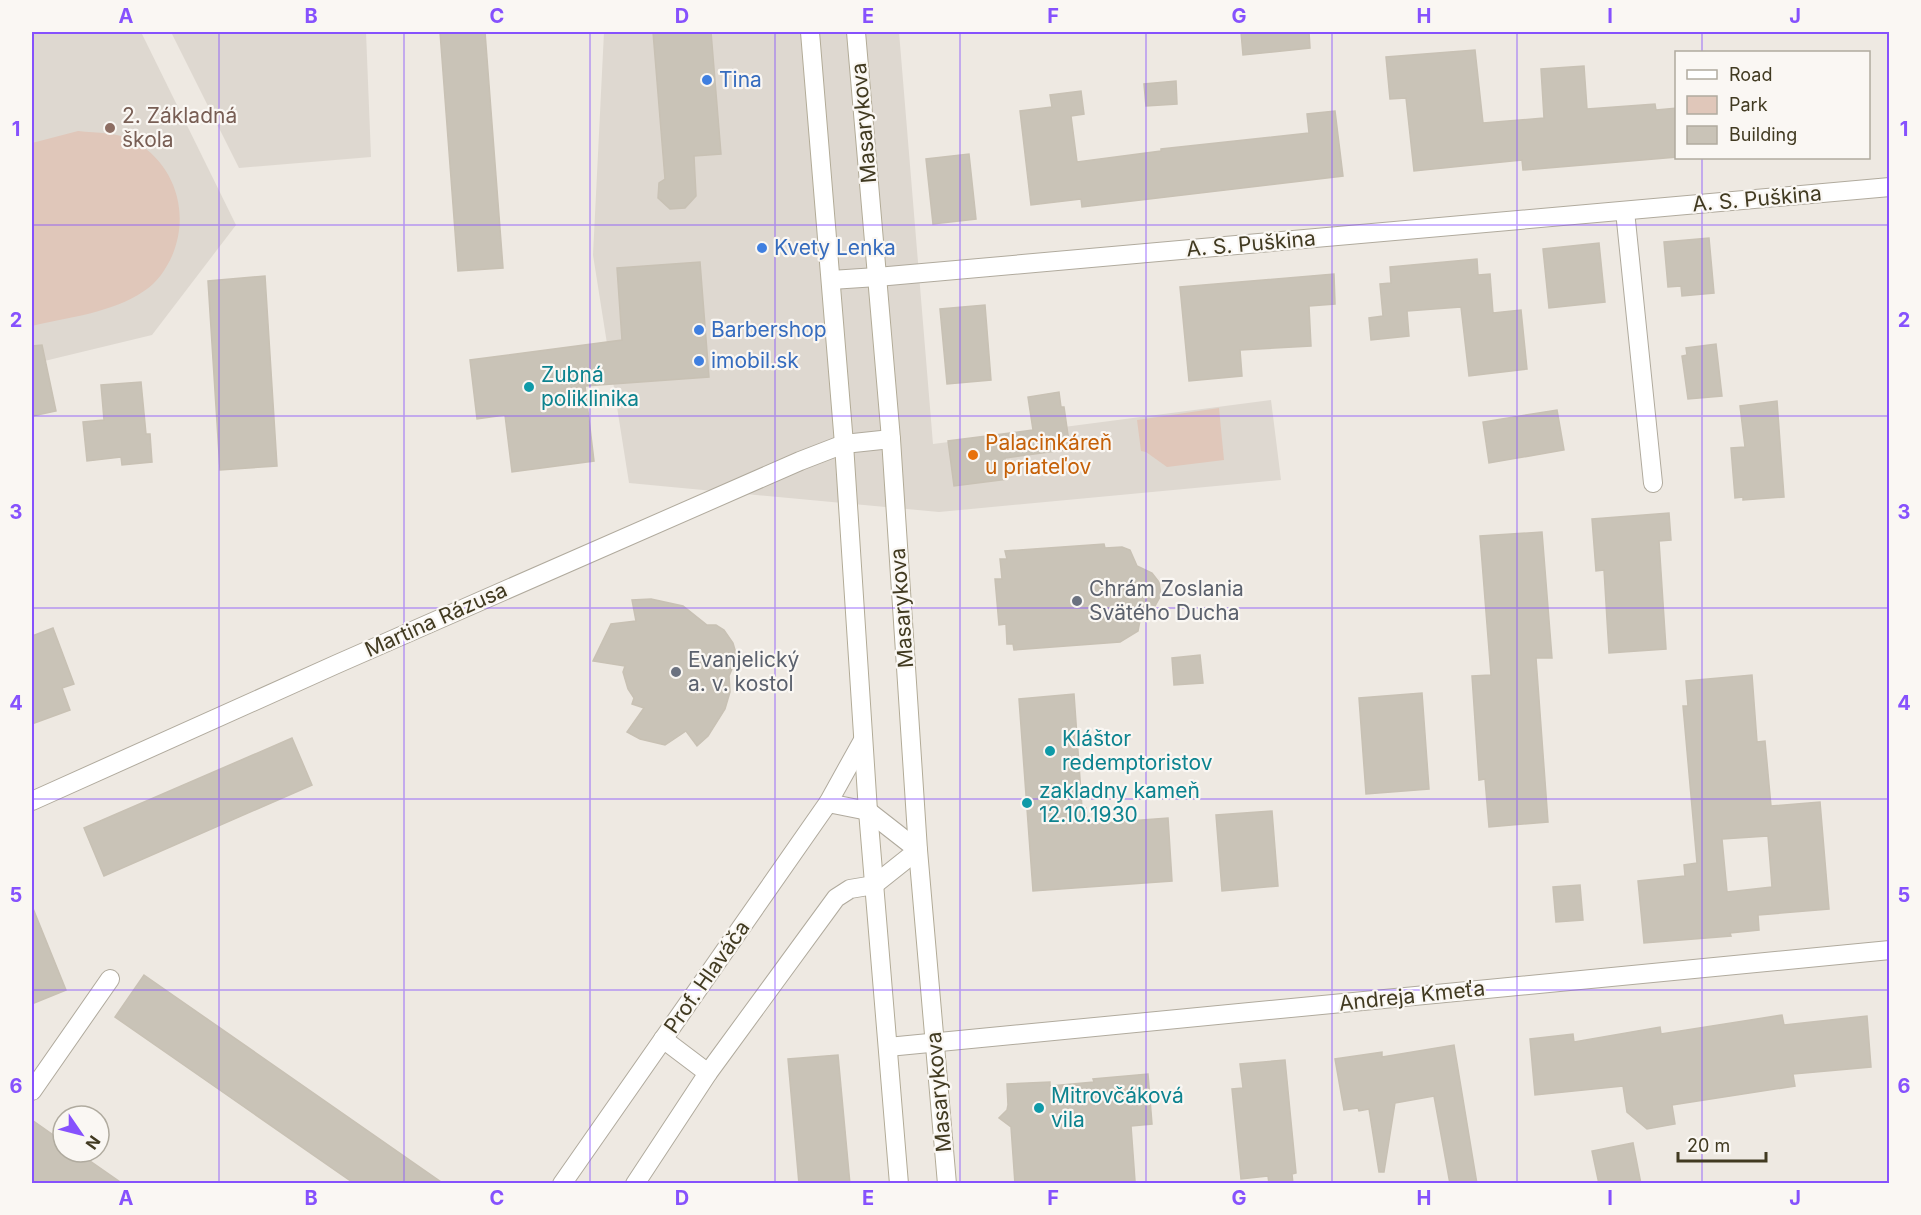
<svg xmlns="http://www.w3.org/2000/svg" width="1921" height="1215" viewBox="0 0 1921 1215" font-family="Inter,sans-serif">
	<rect width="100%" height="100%" fill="#eee9e2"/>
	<!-- built -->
	<g fill="#ded8d0">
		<polygon points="32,32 141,32 236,225 152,335 32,364"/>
		<polygon points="171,32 366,32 371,157 239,168"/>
		<polygon points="604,32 899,32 933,444 1271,400 1281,480 939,512 629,483 593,255"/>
	</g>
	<!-- green -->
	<g fill="#e0c7ba">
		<path d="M78,131C97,133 119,132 136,142C176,166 190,214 172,256C166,269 157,283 144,291C112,313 69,317 32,326V143Z"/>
		<polygon points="1219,408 1224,460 1167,467 1146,452 1141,451 1137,420"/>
	</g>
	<!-- building -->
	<g fill="#c9c3b7" stroke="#c8c1b4" stroke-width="1.5" fill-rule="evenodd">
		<polygon points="440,32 485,32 503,268 458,271"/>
		<polygon points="653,32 711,32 721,154 694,156 696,196 685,208 670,209 658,198 659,183 665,179"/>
		<polygon points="1241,32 1309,32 1310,48 1243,55"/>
		<polygon points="1475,50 1483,123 1544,118 1541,69 1584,66 1587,109 1655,104 1656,110 1677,108 1677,157 1523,170 1522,160 1414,171 1406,98 1390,99 1386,57"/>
		<polygon points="1176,81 1177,104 1146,106 1144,84"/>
		<polygon points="1081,91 1084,114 1071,116 1077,162 1161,151 1161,149 1309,133 1307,114 1335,111 1343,176 1082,207 1081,199 1031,205 1020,111 1052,107 1050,95"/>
		<polygon points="969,154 976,219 933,224 926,159"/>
		<polygon points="1709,238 1714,293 1682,296 1681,286 1668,287 1664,242"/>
		<polygon points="1599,243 1605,302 1549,308 1543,249"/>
		<polygon points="1477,259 1478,275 1490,274 1493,313 1521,310 1527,369 1469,376 1461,307 1407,311 1409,336 1371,340 1369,318 1383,316 1380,284 1391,283 1390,267"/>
		<polygon points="700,262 709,377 585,386 594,461 512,472 505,415 477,419 470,360 622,340 617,268"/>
		<polygon points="1334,274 1335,304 1309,306 1311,346 1240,350 1242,376 1189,381 1180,287"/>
		<polygon points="265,276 277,466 220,470 208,281"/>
		<polygon points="985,305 991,380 947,384 940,309"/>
		<polygon points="1716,344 1722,396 1688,399 1682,356 1687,355 1686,348"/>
		<polygon points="42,345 56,411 32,416 32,346"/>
		<polygon points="141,382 146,434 150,434 152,462 122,465 121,457 87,461 83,422 104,420 101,385"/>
		<polygon points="1059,392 1061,407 1064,407 1070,449 1005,458 1008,479 954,486 948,441 1033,430 1028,397"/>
		<polygon points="1777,401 1784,497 1743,500 1743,497 1735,498 1731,448 1745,447 1740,406"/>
		<polygon points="1557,410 1564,450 1489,463 1483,422"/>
		<polygon points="1669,513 1671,540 1659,541 1666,649 1609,653 1604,570 1596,571 1592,519"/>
		<polygon points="1542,532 1552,658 1536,658 1548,822 1489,827 1485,779 1479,780 1472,676 1491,675 1480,536"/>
		<polygon points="1104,544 1105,548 1122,547 1130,550 1137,566 1152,573 1159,582 1161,595 1155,606 1141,615 1138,631 1120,642 1014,650 1013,644 1007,644 1006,624 999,625 995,579 1002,579 1000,559 1007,559 1005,551"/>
		<polygon points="651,599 683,606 707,625 716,625 724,630 733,643 737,657 729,676 730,692 725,709 708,736 697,746 686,731 665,745 640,739 627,732 644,708 632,704 634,698 628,689 623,672 625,666 593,661 611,624 636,621 632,600"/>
		<polygon points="53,628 74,684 62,688 70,710 32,724 32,636"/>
		<polygon points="1200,655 1203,683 1174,685 1172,658"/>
		<path d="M1752,675L1757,742L1765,741L1771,806L1820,802L1829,909L1758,915L1759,930L1730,933L1731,936L1644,943L1638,881L1685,876L1684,865L1697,863L1683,706H1688L1686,681ZM1768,836L1772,887L1727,892L1722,839Z"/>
		<polygon points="1422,693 1429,789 1366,794 1359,698"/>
		<polygon points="1074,694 1082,808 1086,808 1088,824 1168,818 1172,881 1033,891 1019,699"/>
		<polygon points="292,738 312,785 104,876 84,828"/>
		<polygon points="1272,811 1278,886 1222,891 1216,815"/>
		<polygon points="1580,885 1583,920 1556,922 1553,887"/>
		<polygon points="32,906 66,990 32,1004"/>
		<polygon points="144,975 444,1184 355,1184 227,1095 115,1017"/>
		<polygon points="1782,1015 1784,1025 1867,1016 1871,1067 1793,1074 1795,1086 1672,1105 1675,1124 1647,1129 1627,1112 1623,1086 1535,1095 1530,1039 1573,1034 1574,1042 1660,1027 1661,1034"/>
		<polygon points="1454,1045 1477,1184 1450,1184 1434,1096 1395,1103 1384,1172 1379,1172 1369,1109 1359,1111 1358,1108 1344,1110 1335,1059 1382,1052 1382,1057"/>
		<polygon points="838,1055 850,1184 799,1184 788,1059"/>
		<polygon points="1285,1060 1296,1173 1292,1174 1293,1184 1269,1184 1268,1176 1241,1179 1232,1089 1243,1088 1240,1064"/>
		<polygon points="1148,1074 1152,1124 1131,1126 1135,1181 1086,1184 1015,1184 1011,1127 999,1118 1007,1110 1008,1105 1007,1084 1050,1082 1050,1086 1094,1082 1093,1079"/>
		<polygon points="32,1120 63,1142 63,1152 77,1152 123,1184 32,1184"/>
		<polygon points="1633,1143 1641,1184 1599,1184 1592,1151"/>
	</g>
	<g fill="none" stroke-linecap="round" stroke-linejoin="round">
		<defs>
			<g id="street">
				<polyline points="1625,211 1653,483"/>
				<polyline points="831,280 877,277 1890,187"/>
				<polyline points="32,801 337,664 800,461 844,444 891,439"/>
				<polyline points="828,803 863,740"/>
				<polyline points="663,1039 708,1073"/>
				<polyline points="888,1047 1890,950"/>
				<polyline points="32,1091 110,979"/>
				<polyline points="562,1184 828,803 868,811 918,850 874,885 850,889 836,898 708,1073 635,1184"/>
			</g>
			<g id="secondary">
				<polyline points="810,32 844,444 868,811 899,1184"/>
				<polyline points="856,32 891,439 918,850 947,1184"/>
			</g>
		</defs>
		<!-- street casing -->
		<use href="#street" stroke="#b0aa9d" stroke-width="20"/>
		<!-- secondary casing -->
		<use href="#secondary" stroke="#b2ab97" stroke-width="20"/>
		<!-- street -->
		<use href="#street" stroke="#fff" stroke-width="18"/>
		<!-- secondary -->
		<use href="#secondary" stroke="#fff" stroke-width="18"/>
	</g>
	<!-- grid -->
	<path fill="none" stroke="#8651fd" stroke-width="1.5" stroke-opacity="0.55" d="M219,32V1184M404,32V1184M590,32V1184M775,32V1184M960,32V1184M1146,32V1184M1332,32V1184M1517,32V1184M1702,32V52M1702,158V1184M32,225H1890M32,416H1890M32,608H1890M32,799H1890M32,990H1890"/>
	<!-- markers -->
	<g fill="#3f7fe0" stroke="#faf7f3" stroke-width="2">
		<circle cx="707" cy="80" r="6"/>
		<circle cx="762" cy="248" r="6"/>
		<circle cx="699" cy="330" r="6"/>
		<circle cx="699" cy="361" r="6"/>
	</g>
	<circle fill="#8d6e63" stroke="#faf7f3" stroke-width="2" cx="110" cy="128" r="6"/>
	<g fill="#0f9aa8" stroke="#faf7f3" stroke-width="2">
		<circle cx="529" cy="387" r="6"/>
		<circle cx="1050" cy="751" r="6"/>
		<circle cx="1027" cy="803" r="6"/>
		<circle cx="1039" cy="1108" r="6"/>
	</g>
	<circle fill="#e8710a" stroke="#faf7f3" stroke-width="2" cx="973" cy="455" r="6"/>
	<g fill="#6b7280" stroke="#faf7f3" stroke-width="2">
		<circle cx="1077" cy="601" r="6"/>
		<circle cx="676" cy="672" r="6"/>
	</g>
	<g text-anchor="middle" stroke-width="4.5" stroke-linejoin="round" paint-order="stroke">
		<!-- shop labels -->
		<g font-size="21" fill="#366cbe" stroke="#faf7f3" text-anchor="start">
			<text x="719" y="87">Tina</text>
			<text x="774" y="255">Kvety Lenka</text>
			<text x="711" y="337">Barbershop</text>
			<text x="711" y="368">imobil.sk</text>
		</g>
		<!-- education labels -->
		<g font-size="21" fill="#785e54" stroke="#faf7f3" text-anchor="start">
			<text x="122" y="123">2. Základná<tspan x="122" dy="24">škola</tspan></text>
		</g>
		<!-- street labels -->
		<g font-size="21" fill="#413a21" stroke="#faf7f3">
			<text transform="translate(864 123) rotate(-95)" y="7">Masarykova</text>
			<text transform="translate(1757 199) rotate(-5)" y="7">A. S. Puškina</text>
			<text transform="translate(1251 244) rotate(-5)" y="7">A. S. Puškina</text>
			<text transform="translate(902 608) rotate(-94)" y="7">Masarykova</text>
			<text transform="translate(436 620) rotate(-24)" y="7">Martina Rázusa</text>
			<text transform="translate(707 977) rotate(-55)" y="7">Prof. Hlaváča</text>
			<text transform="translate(1412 996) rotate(-6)" y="7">Andreja Kmeťa</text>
			<text transform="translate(939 1092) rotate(-95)" y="7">Masarykova</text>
		</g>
		<!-- culture labels -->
		<g font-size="21" fill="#0d838f" stroke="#faf7f3" text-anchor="start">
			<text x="541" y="382">Zubná<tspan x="541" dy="24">poliklinika</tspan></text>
			<text x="1062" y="746">Kláštor<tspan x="1062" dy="24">redemptoristov</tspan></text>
			<text x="1039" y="798">zakladny kameň<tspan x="1039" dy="24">12.10.1930</tspan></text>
			<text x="1051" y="1103">Mitrovčáková<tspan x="1051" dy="24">vila</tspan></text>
		</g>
		<!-- food labels -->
		<g font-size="21" fill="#c56008" stroke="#faf7f3" text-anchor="start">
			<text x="985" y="450">Palacinkáreň<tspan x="985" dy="24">u priateľov</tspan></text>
		</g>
		<!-- worship labels -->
		<g font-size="21" fill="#5b616d" stroke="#faf7f3" text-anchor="start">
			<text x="1089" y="596">Chrám Zoslania<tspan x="1089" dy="24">Svätého Ducha</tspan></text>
			<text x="688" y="667">Evanjelický<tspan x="688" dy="24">a. v. kostol</tspan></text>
		</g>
	</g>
	<!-- border -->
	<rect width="1921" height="1215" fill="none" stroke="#faf7f3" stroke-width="66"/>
	<!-- legend -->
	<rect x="1675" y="51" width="195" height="108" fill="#faf7f3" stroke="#b0ab9f" stroke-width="1.5"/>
	<rect x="1687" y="70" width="30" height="9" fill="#ffffff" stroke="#b0ab9f" stroke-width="1.5"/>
	<text x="1729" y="81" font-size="18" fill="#413a21">Road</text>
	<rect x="1687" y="96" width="30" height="18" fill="#e0c7ba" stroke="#b0ab9f" stroke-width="1.5"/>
	<text x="1729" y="111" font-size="18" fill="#413a21">Park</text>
	<rect x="1687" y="126" width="30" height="18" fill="#c9c3b7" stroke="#b0ab9f" stroke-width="1.5"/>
	<text x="1729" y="141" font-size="18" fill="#413a21">Building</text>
	<!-- north arrow -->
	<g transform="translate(81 1134) rotate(125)"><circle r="28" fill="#faf7f3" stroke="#b0ab9f" stroke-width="1.5"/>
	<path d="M0-4.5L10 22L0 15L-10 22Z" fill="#8651fd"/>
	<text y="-9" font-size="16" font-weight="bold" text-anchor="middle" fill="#413a21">N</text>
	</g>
	<!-- scale -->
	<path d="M1678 1152v9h88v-9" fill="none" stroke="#413a21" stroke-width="3"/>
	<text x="1687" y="1152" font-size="18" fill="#413a21" stroke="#faf7f3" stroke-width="4.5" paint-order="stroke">20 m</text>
	<rect x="33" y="33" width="1855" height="1149" fill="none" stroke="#8651fd" stroke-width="2"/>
	<g font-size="20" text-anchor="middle" font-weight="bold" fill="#8651fd">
		<text x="126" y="23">A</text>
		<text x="311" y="23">B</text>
		<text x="497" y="23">C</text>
		<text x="682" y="23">D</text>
		<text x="868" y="23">E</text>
		<text x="1053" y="23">F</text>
		<text x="1239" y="23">G</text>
		<text x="1424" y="23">H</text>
		<text x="1610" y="23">I</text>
		<text x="1795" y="23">J</text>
		<text x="16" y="136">1</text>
		<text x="1904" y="136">1</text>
		<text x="16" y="327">2</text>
		<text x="1904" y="327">2</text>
		<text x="16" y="519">3</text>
		<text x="1904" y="519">3</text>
		<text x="16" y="710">4</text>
		<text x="1904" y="710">4</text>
		<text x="16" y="902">5</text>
		<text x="1904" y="902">5</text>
		<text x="16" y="1093">6</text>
		<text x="1904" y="1093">6</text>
		<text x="126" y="1205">A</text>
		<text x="311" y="1205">B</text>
		<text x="497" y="1205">C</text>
		<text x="682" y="1205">D</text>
		<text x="868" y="1205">E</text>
		<text x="1053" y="1205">F</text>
		<text x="1239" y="1205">G</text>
		<text x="1424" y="1205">H</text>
		<text x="1610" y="1205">I</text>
		<text x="1795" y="1205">J</text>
	</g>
</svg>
